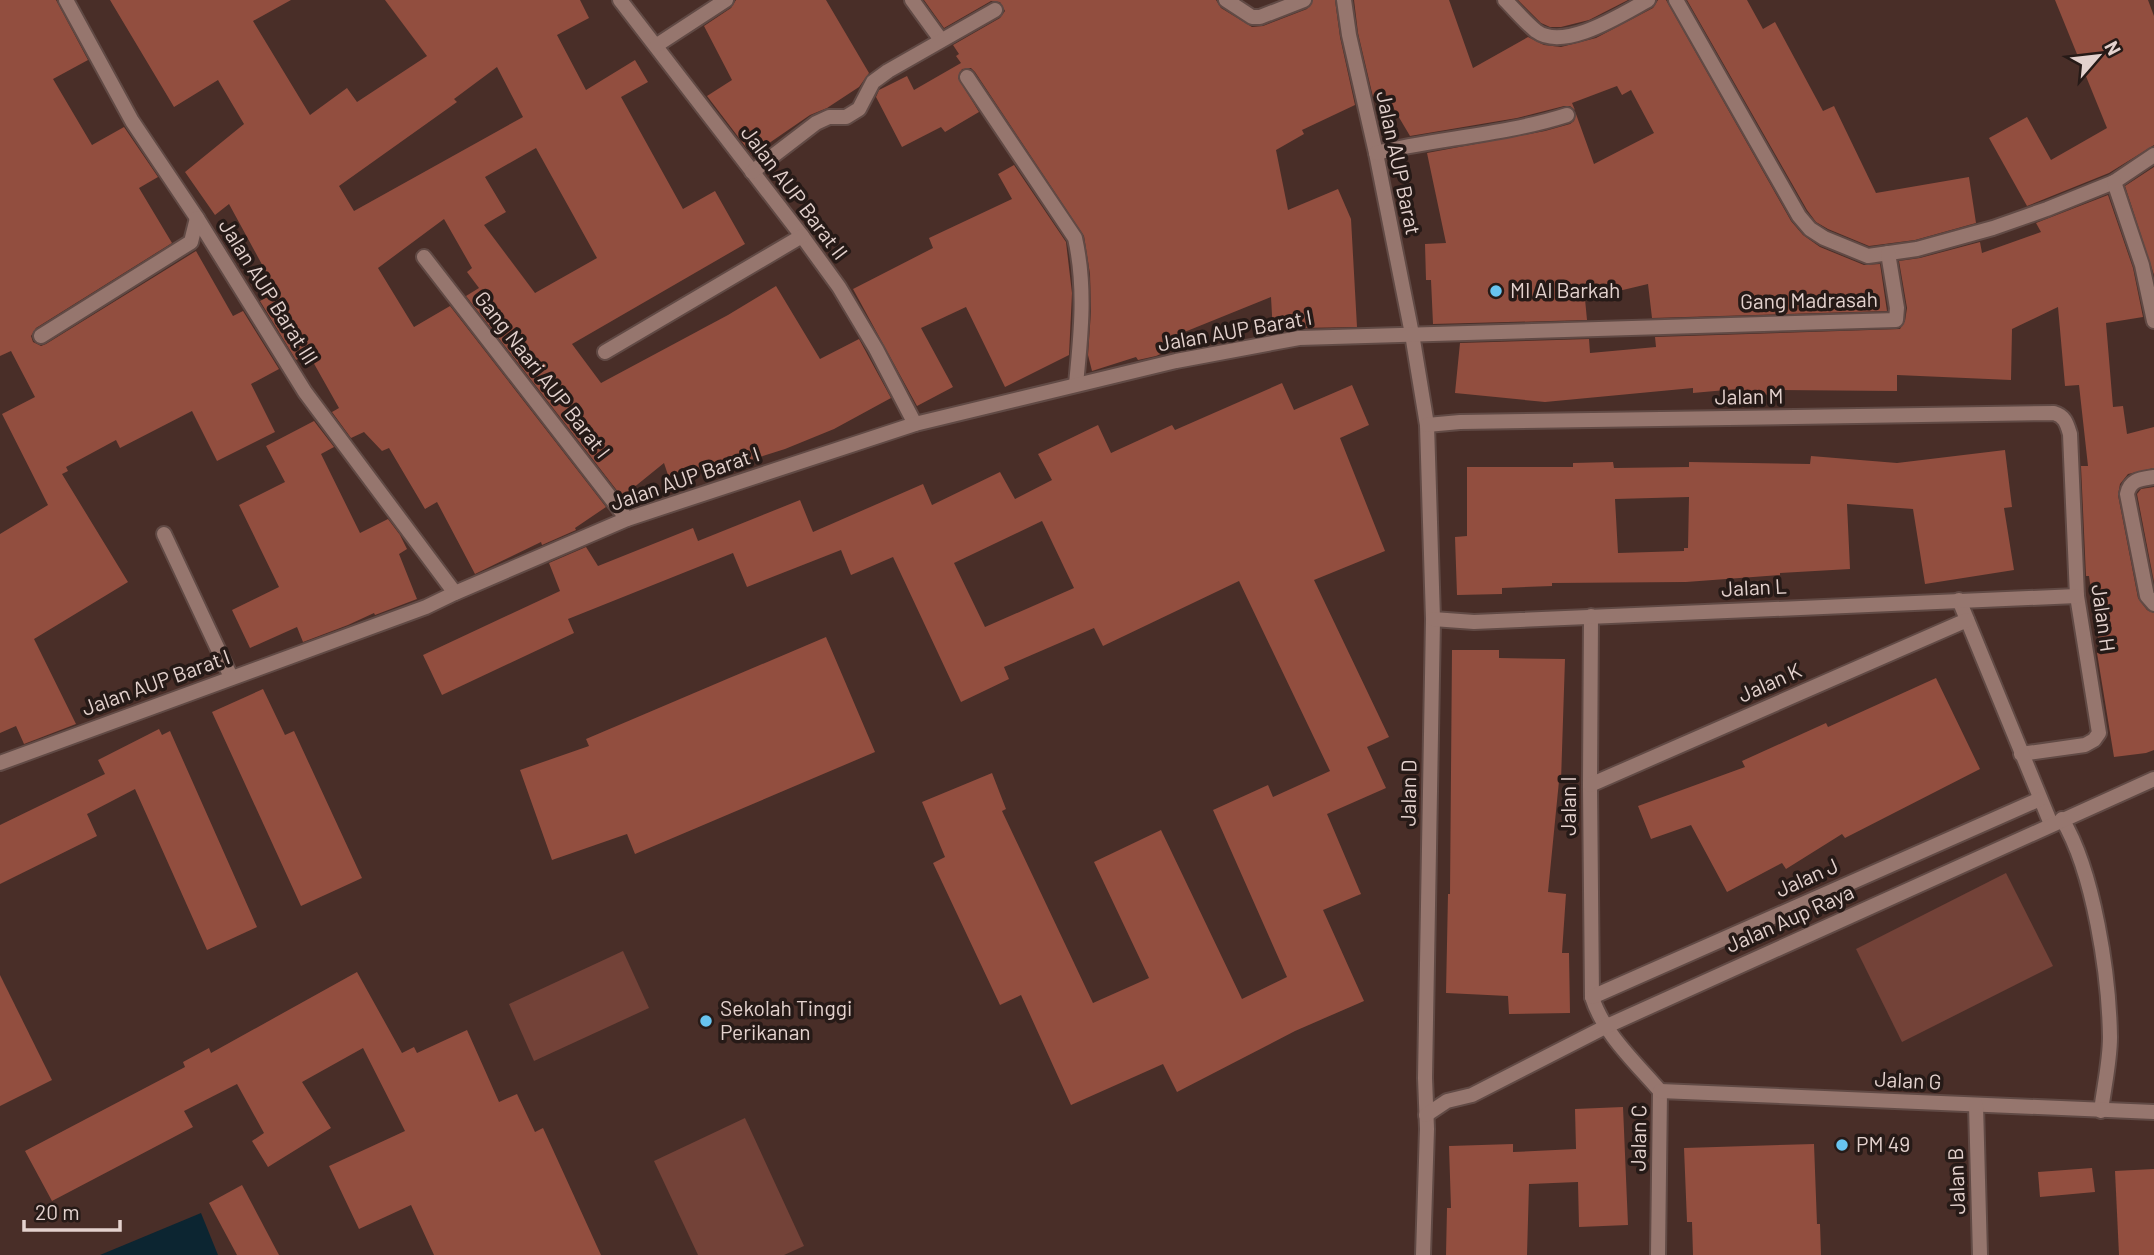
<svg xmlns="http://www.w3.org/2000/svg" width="2154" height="1255" viewBox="0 0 2154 1255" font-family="Barlow,sans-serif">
	<rect width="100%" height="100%" fill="#492e28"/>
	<!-- green -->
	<g fill="#734238">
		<polygon points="2006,873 2053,966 1902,1042 1856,949"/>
		<polygon points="623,951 649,1008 534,1061 509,1004"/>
		<polygon points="745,1118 804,1246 784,1255 698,1255 654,1161"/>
	</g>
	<!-- water -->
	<polygon fill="#0c2531" points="201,1213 218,1255 100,1255"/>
	<!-- building -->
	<g fill="#924e3f" fill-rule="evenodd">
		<polygon points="0,0 56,0 88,60 53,79 92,145 124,127 158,177 139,188 172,243 36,328 31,336 33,342 41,346 46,344 196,251 233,316 243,311 279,369 251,384 275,432 217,461 192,411 120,448 116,440 66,467 68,471 62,474 128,582 34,639 76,724 24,744 16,726 0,733 0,534 48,505 2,414 35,397 11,351 0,356"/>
		<path d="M110,0H291L253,21L310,115L347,88L357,102L427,56L385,0H580L589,18L557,35L586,90L635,60L648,82L621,97L683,209L715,191L745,244L572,344L601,383L728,315L776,286L820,359L859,339L891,398L834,429L785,449L722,469L720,464L670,481L664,463L622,497L466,296L479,288L467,272L472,268L444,219L378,268L414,327L450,306L606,507L575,528L576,530L542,545L541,542L475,574L437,502L425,509L389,448L382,451L364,432L351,438L332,412L339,408L308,353L296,360L260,301L277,292L229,204L215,215L185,172L244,124L218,80L174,107ZM497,67L523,117L354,211L339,186L457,102L454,99ZM536,148L597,258L535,293L484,225L506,212L485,177Z"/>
		<polygon points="736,0 826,0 869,73 859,87 827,108 810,115 752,155 707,96 732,80 704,26 731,8"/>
		<polygon points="924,0 1216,0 1221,8 1252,27 1263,26 1307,9 1313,0 1335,0 1340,37 1355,105 1302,130 1304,134 1276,150 1288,210 1338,189 1351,219 1357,327 1298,328 1273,333 1271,297 1182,333 1186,343 1156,356 1138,360 1136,357 1092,371 1088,355 1091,311 1090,274 1084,236 975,72 971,68 962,69 958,78 979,112 945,132 941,127 902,147 876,97 879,90 907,76 914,90 961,63 956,56 959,54 953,45 1000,18 1005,11 1000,2 991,1 944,28"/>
		<polygon points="1354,0 1449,0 1473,68 1528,37 1544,45 1561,47 1596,38 1653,8 1658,0 1666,0 1791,221 1803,235 1820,247 1864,265 1880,264 1887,311 1652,318 1648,284 1585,299 1587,320 1433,324 1431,280 1426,280 1425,244 1446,243 1427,153 1545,131 1570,124 1574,121 1576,114 1594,164 1654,133 1631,90 1622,95 1617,86 1572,103 1575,110 1570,106 1564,106 1517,118 1410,136 1384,92 1373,97 1358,33"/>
		<polygon points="1518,0 1628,0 1589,20 1561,27 1550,27 1541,23"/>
		<polygon points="1687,0 1747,0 1763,29 1775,22 1823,111 1834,106 1876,193 1969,177 1976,223 1915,240 1869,246 1828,229 1816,222 1807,210"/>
		<polygon points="2055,0 2148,0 2154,16 2154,145 2109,173 2027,206 1989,138 2027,117 2051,160 2107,128"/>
		<polygon points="1014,165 1066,242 1072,293 1069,355 1005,387 966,307 921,328 953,387 917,406 853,289 933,248 929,238 1012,199 998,174"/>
		<polygon points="2154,167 2154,275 2125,186"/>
		<polygon points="2108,195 2133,268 2143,317 2106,323 2113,407 2123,406 2127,434 2154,427 2154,468 2128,474 2120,484 2118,495 2138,598 2147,610 2154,613 2154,750 2146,753 2114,757 2097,653 2100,652 2089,576 2086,576 2081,466 2088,466 2079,385 2065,386 2058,307 2012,329 2011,380 1897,375 1897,391 1775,390 1775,394 1738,397 1737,389 1693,393 1693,388 1545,402 1455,393 1460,343 1589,339 1590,353 1656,347 1655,337 1900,329 1905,321 1907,308 1899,261 1920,258 1980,242 1982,253 2041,232 2036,223"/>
		<path d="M1282,383L1294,410L1352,385L1369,425L1340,438L1385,551L1314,580L1389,737L1367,747L1386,788L1327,814L1361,894L1323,910L1364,1001L1295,1031L1177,1092L1163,1064L1071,1105L1021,995L1000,1005L933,863L945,857L922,802L992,773L1006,809L1002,811L1093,1003L1149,978L1094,862L1161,830L1242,999L1287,977L1213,810L1268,785L1273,797L1330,771L1239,581L1103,646L1094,628L1004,667L1009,679L961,702L893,557L851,575L841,550L747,587L733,553L568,619L574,633L442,695L423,655L560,591L549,563L586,547L598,566L693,528L698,541L800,500L813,532L923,484L932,505L1000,472L1015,499L1052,480L1038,454L1098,425L1111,453L1172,425L1175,430ZM1042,521L1074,588L985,627L954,563Z"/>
		<polygon points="314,421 334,447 321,454 360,533 388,519 400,535 407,549 399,554 417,599 375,615 374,613 348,625 303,642 297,627 250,648 232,610 279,587 239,505 285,482 266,446"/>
		<path d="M2005,450L2012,507L2004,508L2014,570L1925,584L1913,509L1847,504L1850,569L1780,573V575L1686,582L1552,583V586L1502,588V594L1457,595L1455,537L1467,536V467H1573V463L1613,462L1614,468L1689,467V462L1810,464L1811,456L1897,463ZM1689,497L1688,548H1684V551L1618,553L1615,499Z"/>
		<polygon points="2154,487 2154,582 2137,494 2141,489"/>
		<polygon points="826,637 875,752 635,854 627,834 552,860 520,770 589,746 586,739"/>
		<polygon points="1452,650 1499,650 1499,658 1565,659 1561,781 1559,781 1548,892 1566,894 1562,953 1569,953 1570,1013 1509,1014 1508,996 1446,993 1448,894 1450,894"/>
		<polygon points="1936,678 1980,769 1845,838 1842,834 1786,869 1782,863 1727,892 1691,825 1651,839 1638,806 1745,767 1742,761 1826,723 1828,727"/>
		<polygon points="263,689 285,735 294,731 362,878 301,906 212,712"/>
		<polygon points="159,729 162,735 170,731 257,927 207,950 135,789 87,814 97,836 0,884 0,825 105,774 98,760"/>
		<polygon points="357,972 402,1053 414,1047 417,1053 467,1030 499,1102 517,1094 535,1132 543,1128 601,1255 434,1255 411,1205 359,1229 329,1166 405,1131 363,1048 302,1082 331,1128 268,1167 252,1141 264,1133 237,1084 184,1111 193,1127 52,1201 25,1151 185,1067 183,1062 209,1048 211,1053"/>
		<polygon points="0,975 52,1080 0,1106"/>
		<polygon points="1623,1107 1628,1225 1579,1227 1578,1182 1529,1184 1527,1255 1446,1255 1447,1208 1451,1208 1449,1146 1513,1144 1513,1152 1576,1149 1575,1109"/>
		<polygon points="1814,1144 1817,1224 1820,1224 1821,1255 1693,1255 1692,1222 1687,1222 1684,1148"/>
		<polygon points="2092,1168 2095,1192 2040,1197 2038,1172"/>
		<polygon points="2154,1169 2154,1255 2119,1255 2115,1171"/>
		<polygon points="242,1185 279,1255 237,1255 209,1203"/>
	</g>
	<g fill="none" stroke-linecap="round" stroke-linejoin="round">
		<defs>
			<g id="minor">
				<polyline points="66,0 132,121 197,218 305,392 455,593"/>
				<polyline points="620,0 802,236 839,287 876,349 915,424"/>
				<polyline points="912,0 941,40"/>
				<polyline points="1226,0 1252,17 1260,17 1304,0"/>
				<polyline points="1344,0 1349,35 1376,153 1412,334 1427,425 1433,619 1425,1078 1427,1129 1423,1255"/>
				<path d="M1505,0C1515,10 1525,22 1536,31C1564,52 1622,14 1648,0"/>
				<polyline points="1676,0 1799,216 1810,229 1824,238 1868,256 1917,249 1993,228 2047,209 2114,182 2154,155"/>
				<polyline points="657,45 726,0"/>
				<path d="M967,77L1075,238C1086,287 1081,334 1076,384"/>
				<path d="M1376,153C1439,138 1504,135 1567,115"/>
				<polyline points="752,172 816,123 829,117 846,117 859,109 873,82 888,71 995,10"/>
				<polyline points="2114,182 2142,265 2154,321"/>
				<polyline points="424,257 627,519"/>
				<polyline points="41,336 191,242 197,218"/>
				<polyline points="605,352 802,236"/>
				<path d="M1427,425L1460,422L2054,413C2065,416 2067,424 2070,434L2077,596L2099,733L2094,740L2085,745L2021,754"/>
				<path d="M2154,477C2141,479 2130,479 2127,494L2147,596L2154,604"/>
				<polyline points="164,534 231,677"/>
				<polyline points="1959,600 2051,824"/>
				<path d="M1591,616L1590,785L1592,997C1603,1033 1636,1063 1660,1091L1658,1255"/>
				<polyline points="1433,619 1474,622 2077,596"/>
				<polyline points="0,763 426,607 455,593 627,519 915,424 1176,361 1299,338 1896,320 1897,308 1888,253"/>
				<polyline points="1590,785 1967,620"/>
				<path d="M2062,819C2094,872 2109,975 2110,1037C2110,1061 2104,1087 2101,1111"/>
				<polyline points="1592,997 2040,799"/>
				<polyline points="1660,1091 2154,1112"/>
				<polyline points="1976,1105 1980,1255"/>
				<polyline points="1426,1115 1447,1101 1472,1095 1607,1026 2154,779"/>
			</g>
		</defs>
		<!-- minor casing -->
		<use href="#minor" stroke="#614a45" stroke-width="18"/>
		<!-- minor -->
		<use href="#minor" stroke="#96766e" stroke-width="14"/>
	</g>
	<!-- markers -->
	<g fill="#68c4f0" stroke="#261a17" stroke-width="2.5">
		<circle cx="1496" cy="291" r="7"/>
		<circle cx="706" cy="1021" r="7"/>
		<circle cx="1842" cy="1145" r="7"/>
	</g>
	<g text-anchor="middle" stroke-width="7" stroke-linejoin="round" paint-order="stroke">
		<!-- street labels -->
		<g font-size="21" fill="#e4d2ce" stroke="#261a17">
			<text transform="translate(1398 163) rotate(78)" y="7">Jalan AUP Barat</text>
			<text transform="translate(794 193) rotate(53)" y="7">Jalan AUP Barat II</text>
			<text transform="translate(268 292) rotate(58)" y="7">Jalan AUP Barat III</text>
			<text transform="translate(1809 301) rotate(-1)" y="7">Gang Madrasah</text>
			<text transform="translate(1235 331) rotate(-10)" y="7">Jalan AUP Barat I</text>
			<text transform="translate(542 375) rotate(52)" y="7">Gang Naari AUP Barat I</text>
			<text transform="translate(1749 397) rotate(-1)" y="7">Jalan M</text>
			<text transform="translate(685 479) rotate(-19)" y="7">Jalan AUP Barat I</text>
			<text transform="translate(1754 588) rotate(-3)" y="7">Jalan L</text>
			<text transform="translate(2103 618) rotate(82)" y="7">Jalan H</text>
			<text transform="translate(156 683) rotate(-20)" y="7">Jalan AUP Barat I</text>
			<text transform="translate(1770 683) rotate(-24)" y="7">Jalan K</text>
			<text transform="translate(1409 793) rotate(-89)" y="7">Jalan D</text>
			<text transform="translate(1569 806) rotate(-90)" y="7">Jalan I</text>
			<text transform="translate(1807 878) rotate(-24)" y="7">Jalan J</text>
			<text transform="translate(1790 919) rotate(-24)" y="7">Jalan Aup Raya</text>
			<text transform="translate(1908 1081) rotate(3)" y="7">Jalan G</text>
			<text transform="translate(1639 1138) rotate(-89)" y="7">Jalan C</text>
			<text transform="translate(1957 1181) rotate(-92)" y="7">Jalan B</text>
		</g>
		<!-- poi labels -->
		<g font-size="21" fill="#e4d2ce" stroke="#261a17" text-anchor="start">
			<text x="1510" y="298">MI Al Barkah</text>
			<text x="720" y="1016">Sekolah Tinggi<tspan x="720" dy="24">Perikanan</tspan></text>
			<text x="1856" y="1152">PM 49</text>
		</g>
	</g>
	<!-- north arrow -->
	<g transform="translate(2098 56) rotate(62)" stroke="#261a17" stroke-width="5" paint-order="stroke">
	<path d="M0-5L12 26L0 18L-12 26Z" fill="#e4d2ce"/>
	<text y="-10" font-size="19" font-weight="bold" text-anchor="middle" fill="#e4d2ce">N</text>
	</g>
	<!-- scale -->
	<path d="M24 1220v10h96v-10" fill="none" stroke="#e4d2ce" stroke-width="3.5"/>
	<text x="35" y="1220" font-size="21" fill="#e4d2ce" stroke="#261a17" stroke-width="5" paint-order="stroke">20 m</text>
</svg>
